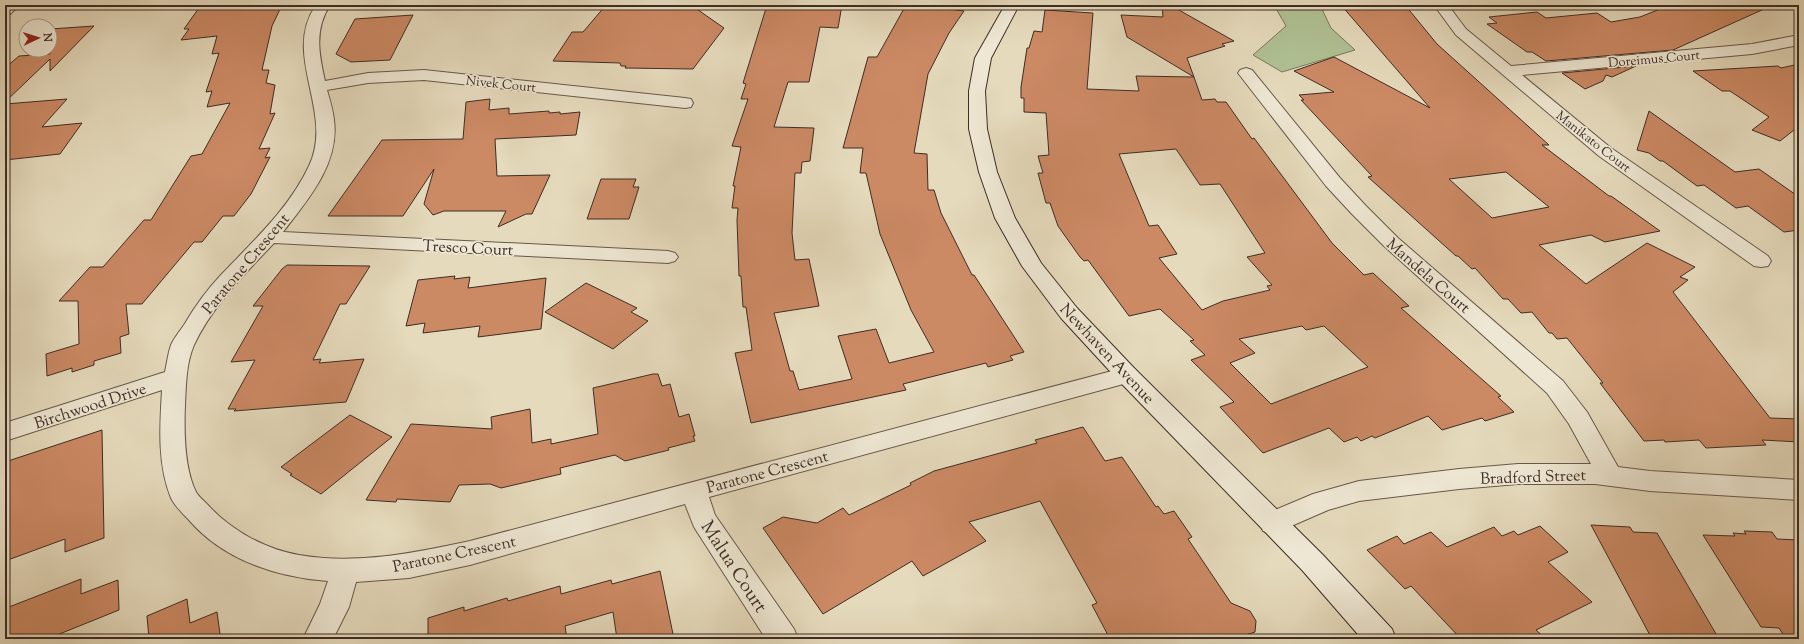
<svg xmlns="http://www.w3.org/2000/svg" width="1804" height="644" viewBox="0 0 1804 644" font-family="'Sorts Mill Goudy',serif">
	<rect width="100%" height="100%" fill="#e5dabc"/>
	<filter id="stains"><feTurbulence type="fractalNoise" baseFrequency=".005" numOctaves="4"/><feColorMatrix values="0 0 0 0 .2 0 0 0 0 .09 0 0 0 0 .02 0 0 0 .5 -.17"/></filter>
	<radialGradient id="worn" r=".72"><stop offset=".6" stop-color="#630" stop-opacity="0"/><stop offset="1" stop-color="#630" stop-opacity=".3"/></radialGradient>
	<!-- green -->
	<polygon fill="#b0c194" stroke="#77775c" points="1274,5 1320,5 1331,28 1355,50 1282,72 1253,55 1286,26"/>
	<!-- building -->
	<g fill="#cb8964" stroke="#3e2d25" fill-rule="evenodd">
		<polygon points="201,5 282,5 272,26 262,70 269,70 266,83 275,85 270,114 275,113 259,149 270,148 265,158 270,157 251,194 234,216 223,216 202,242 194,242 142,304 126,304 129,334 120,337 121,353 94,361 94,365 72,372 72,368 47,376 46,354 79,344 78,301 59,301 90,267 103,267 144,220 151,220 191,156 202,154 230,103 207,107 212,91 206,92 219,53 212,54 217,36 181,40 189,29 184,29"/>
		<polygon points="606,5 691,5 724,28 693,69 625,68 626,66 621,66 620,63 553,61 572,32 583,32"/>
		<polygon points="767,5 842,5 838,28 820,27 809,82 788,82 774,127 814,128 810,161 802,162 801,173 795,173 792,233 795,260 809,259 819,306 774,313 790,371 793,371 799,390 852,379 838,336 876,329 889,363 934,352 911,310 880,234 866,173 860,173 863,148 843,148 868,57 877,57 906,5 919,5 964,11 949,33 928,74 914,153 927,154 928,190 934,190 941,213 972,275 974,275 1024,352 1010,356 1013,360 988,367 986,363 903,384 906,390 751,423 735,353 752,350 746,307 743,307 741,276 739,276 737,220 738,208 732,208 735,186 733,186 741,147 732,146 748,99 741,99 746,84 743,83"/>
		<polygon points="1162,5 1170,5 1234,41 1222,44 1225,46 1187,58 1194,77 1127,37 1121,15 1163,17"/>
		<path d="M1341,5H1405L1437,44L1549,145H1542L1609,196H1611L1660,231L1605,242L1591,235L1539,245L1586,284L1647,243L1695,267L1680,277L1688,280L1673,292L1770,418L1799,419V442L1762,440L1766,445L1706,448L1699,440L1665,442L1664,440L1644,441L1600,383H1603L1567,338L1557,339L1552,333H1549L1532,312L1521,313L1508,299H1503L1475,268L1472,269L1458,256H1456L1368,177L1372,176L1301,100H1304L1299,95L1334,92L1294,71L1334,57L1430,108ZM1506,172L1549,207L1492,218L1449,179Z"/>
		<polygon points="1670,5 1773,5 1673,50 1546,61 1532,52 1527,52 1487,24 1497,23 1489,17 1537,12 1546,18 1597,13 1611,22 1640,17"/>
		<path d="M1045,10L1093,13L1087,89L1139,91L1136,76L1194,77L1202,100L1215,99L1217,102H1226L1252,139L1254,138L1332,243L1364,275L1373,273L1409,306L1401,308L1501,396L1498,397L1514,412L1485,421L1482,418L1442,430L1428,416L1375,438L1372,436L1361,441L1357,437L1344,442L1329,428L1263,453L1220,407L1234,402L1191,360L1205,355L1190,341L1194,340L1160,309L1129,316L1088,260L1084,261L1080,257L1058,226L1050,203H1046L1038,173H1043L1038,156L1049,155L1046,113L1024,112V98H1021V87L1027,48H1029L1034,31L1042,32ZM1176,149L1200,185L1220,184L1265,253L1247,257L1272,285L1267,286L1270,290L1223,301L1202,310L1159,258L1177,254L1158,225L1149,226L1119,154ZM1302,326L1306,330L1324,326L1368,367L1271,404L1230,363L1255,353L1239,339Z"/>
		<polygon points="413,15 390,60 351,62 336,54 355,19"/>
		<polygon points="94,26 50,71 50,59 5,102 5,68 19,56 50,54 50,29"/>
		<polygon points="1799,64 1799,126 1780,141 1752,130 1769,117 1730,91 1722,91 1693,71 1778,66 1781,68"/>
		<polygon points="1636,66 1612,77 1606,75 1603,81 1585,89 1562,73"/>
		<polygon points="67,99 42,127 82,123 60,154 5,160 5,104"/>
		<polygon points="490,99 489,110 509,108 509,114 549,111 549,113 560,112 560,114 580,112 576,135 495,139 497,176 550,175 532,214 526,214 498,227 506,211 444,211 433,215 424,204 434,169 403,216 328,216 382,140 463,139 466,102"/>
		<polygon points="1649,111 1735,172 1759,169 1799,197 1799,230 1784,232 1748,206 1736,208 1704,185 1697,186 1663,161 1660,161 1649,153 1637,150"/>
		<polygon points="601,179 636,179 633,187 639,187 629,219 587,219"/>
		<polygon points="287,265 370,266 346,304 340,304 313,360 321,359 319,363 364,359 346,402 234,411 236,409 228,409 255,360 231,362 263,306 253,306 282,269"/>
		<polygon points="455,276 454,279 470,277 468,288 546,278 541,329 478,337 480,326 423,333 425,323 406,326 418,280"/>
		<polygon points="586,283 637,308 631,312 648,321 613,349 545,312"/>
		<polygon points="653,374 658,374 662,386 670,384 679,417 689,414 695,436 693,436 695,441 668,448 669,450 625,461 615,455 560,468 561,474 501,488 490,484 459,485 450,502 397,499 396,502 366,500 411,424 492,429 491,417 530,409 532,443 551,439 551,444 598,434 593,388"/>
		<polygon points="350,415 392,437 321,494 290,475 292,474 281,467"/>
		<polygon points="1083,427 1105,461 1122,457 1156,507 1158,506 1164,514 1174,511 1192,537 1188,539 1231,603 1250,611 1256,621 1255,632 1234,639 1110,639 1092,605 1097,603 1040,501 969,522 986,541 923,576 912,561 823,614 763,528 783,517 817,523 843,508 849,515 911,485 910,483 934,471 1037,443 1035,440"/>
		<polygon points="102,430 104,538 65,552 65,539 5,561 5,462"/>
		<polygon points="1591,525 1630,527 1633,532 1657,533 1719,639 1652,639"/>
		<polygon points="1540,526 1568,552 1548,562 1592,602 1536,630 1546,639 1461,639 1411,586 1405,589 1367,550 1397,536 1404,544 1431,532 1447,547 1494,527 1502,536 1514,531 1518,535"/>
		<polygon points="1744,531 1772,532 1777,539 1799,540 1799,639 1786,639 1779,628 1761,627 1703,535 1735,536 1733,533 1746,534"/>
		<polygon points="660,571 674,639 617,639 613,612 565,626 567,639 428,639 428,618 464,607 464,611 507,598 508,601 560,586 561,594 611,580 612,584"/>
		<polygon points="81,579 81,594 118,580 119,610 47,639 5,639 5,611 9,610 9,607"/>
		<polygon points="187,599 190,623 217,612 220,634 207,639 149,639 147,616"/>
	</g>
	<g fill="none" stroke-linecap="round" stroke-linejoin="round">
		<defs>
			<g id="street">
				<polygon points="5,5 20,5 10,14 5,15"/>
				<path d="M316,5H330C314,30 319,54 325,81L368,73L424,70L685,98L691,99L693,103L691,107L685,108L424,80L368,83L327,90C330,100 333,110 334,120C340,163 308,200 283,232L668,251L675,253L678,257L675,261L668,263L274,243C245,274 212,306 194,345C186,363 186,386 185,405C184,431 184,468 196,492C198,496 202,499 206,503C229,529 264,549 299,555C356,565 414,553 470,541L1127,367L1135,369L1139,375L1135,381L1127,383L709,497L715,515L794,629L798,639H766L694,527L685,504L470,565L409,578L356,582L349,607L333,639H303L320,604L328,581C276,577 223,560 188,519C182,513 175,506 171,498C157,464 160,425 162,390L5,441V423L165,372C167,363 168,353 171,345C174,338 180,331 184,325C194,308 206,291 220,276C252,242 289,209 309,166C335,111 281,56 316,5Z"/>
				<polygon points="1434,5 1448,5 1466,29 1511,66 1752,44 1799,35 1799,45 1752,54 1522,75 1611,148 1768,256 1771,261 1768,266 1761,267 1754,266 1599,156 1456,35"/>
				<polygon points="1246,68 1252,70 1340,178 1366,206 1398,238 1563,381 1587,412 1618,467 1650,471 1799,480 1799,500 1650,491 1595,484 1518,484 1459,489 1359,501 1328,510 1273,534 1263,531 1260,523 1263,515 1313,494 1359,481 1459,469 1518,464 1591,464 1569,424 1547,393 1384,246 1352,214 1326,186 1238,73 1240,70"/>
			</g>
			<polygon id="secondary" points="1005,5 1019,5 991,58 985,91 987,129 997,172 1015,218 1041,263 1077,308 1135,369 1322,554 1392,629 1396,639 1362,639 1302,570 1119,381 1061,318 1022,266 995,218 979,172 969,129 969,91 975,58"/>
		</defs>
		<!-- street casing -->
		<use href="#street" stroke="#68584b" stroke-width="2"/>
		<!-- secondary casing -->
		<use href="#secondary" stroke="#3e2d25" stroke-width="2"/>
		<!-- street -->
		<use href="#street" fill="#eee7d3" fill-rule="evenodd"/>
		<!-- secondary -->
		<use href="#secondary" fill="#eee7d3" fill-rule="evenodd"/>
	</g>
	<g text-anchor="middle" stroke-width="3.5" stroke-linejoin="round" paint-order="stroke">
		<!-- far-street labels -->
		<g font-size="13" fill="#3e2d25" stroke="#eee7d3">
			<text transform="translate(1654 58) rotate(-5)" y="5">Doreimus Court</text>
			<text transform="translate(501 83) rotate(6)" y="5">Nivek Court</text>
			<text transform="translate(1594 141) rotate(38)" y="5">Manikato Court</text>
		</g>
		<!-- street labels -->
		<g font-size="16" fill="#3e2d25" stroke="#eee7d3">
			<text transform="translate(468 247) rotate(3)" y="6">Tresco Court</text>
			<text transform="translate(245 263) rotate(-50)" y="6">Paratone Crescent</text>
			<text transform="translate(1429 275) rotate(41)" y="6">Mandela Court</text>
			<text transform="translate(1108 353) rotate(47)" y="6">Newhaven Avenue</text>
			<text transform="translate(90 405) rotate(-18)" y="6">Birchwood Drive</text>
			<text transform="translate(767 471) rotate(-15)" y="6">Paratone Crescent</text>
			<text transform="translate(1533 476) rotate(-2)" y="6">Bradford Street</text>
			<text transform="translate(454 553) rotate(-12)" y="6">Paratone Crescent</text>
		</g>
		<!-- near-street labels -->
		<g font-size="19" fill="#3e2d25" stroke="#eee7d3">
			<text transform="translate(735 566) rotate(57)" y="7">Malua Court</text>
		</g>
	</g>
	<!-- margin -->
	<rect width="1804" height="644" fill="none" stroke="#e5dabc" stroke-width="20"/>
	<rect x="6" y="6" width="1792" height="632" fill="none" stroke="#3e2d25" stroke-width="2"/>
	<rect x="10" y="10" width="1784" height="624" fill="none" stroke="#3e2d25"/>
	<!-- north arrow -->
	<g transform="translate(38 38) rotate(86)"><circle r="19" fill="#eee7d3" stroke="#a89d8d"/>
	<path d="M0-3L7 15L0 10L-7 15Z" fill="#8f2418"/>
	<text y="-6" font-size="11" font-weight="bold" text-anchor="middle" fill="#3e2d25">N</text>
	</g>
	<rect width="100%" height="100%" filter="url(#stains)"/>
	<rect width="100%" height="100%" fill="url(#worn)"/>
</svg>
